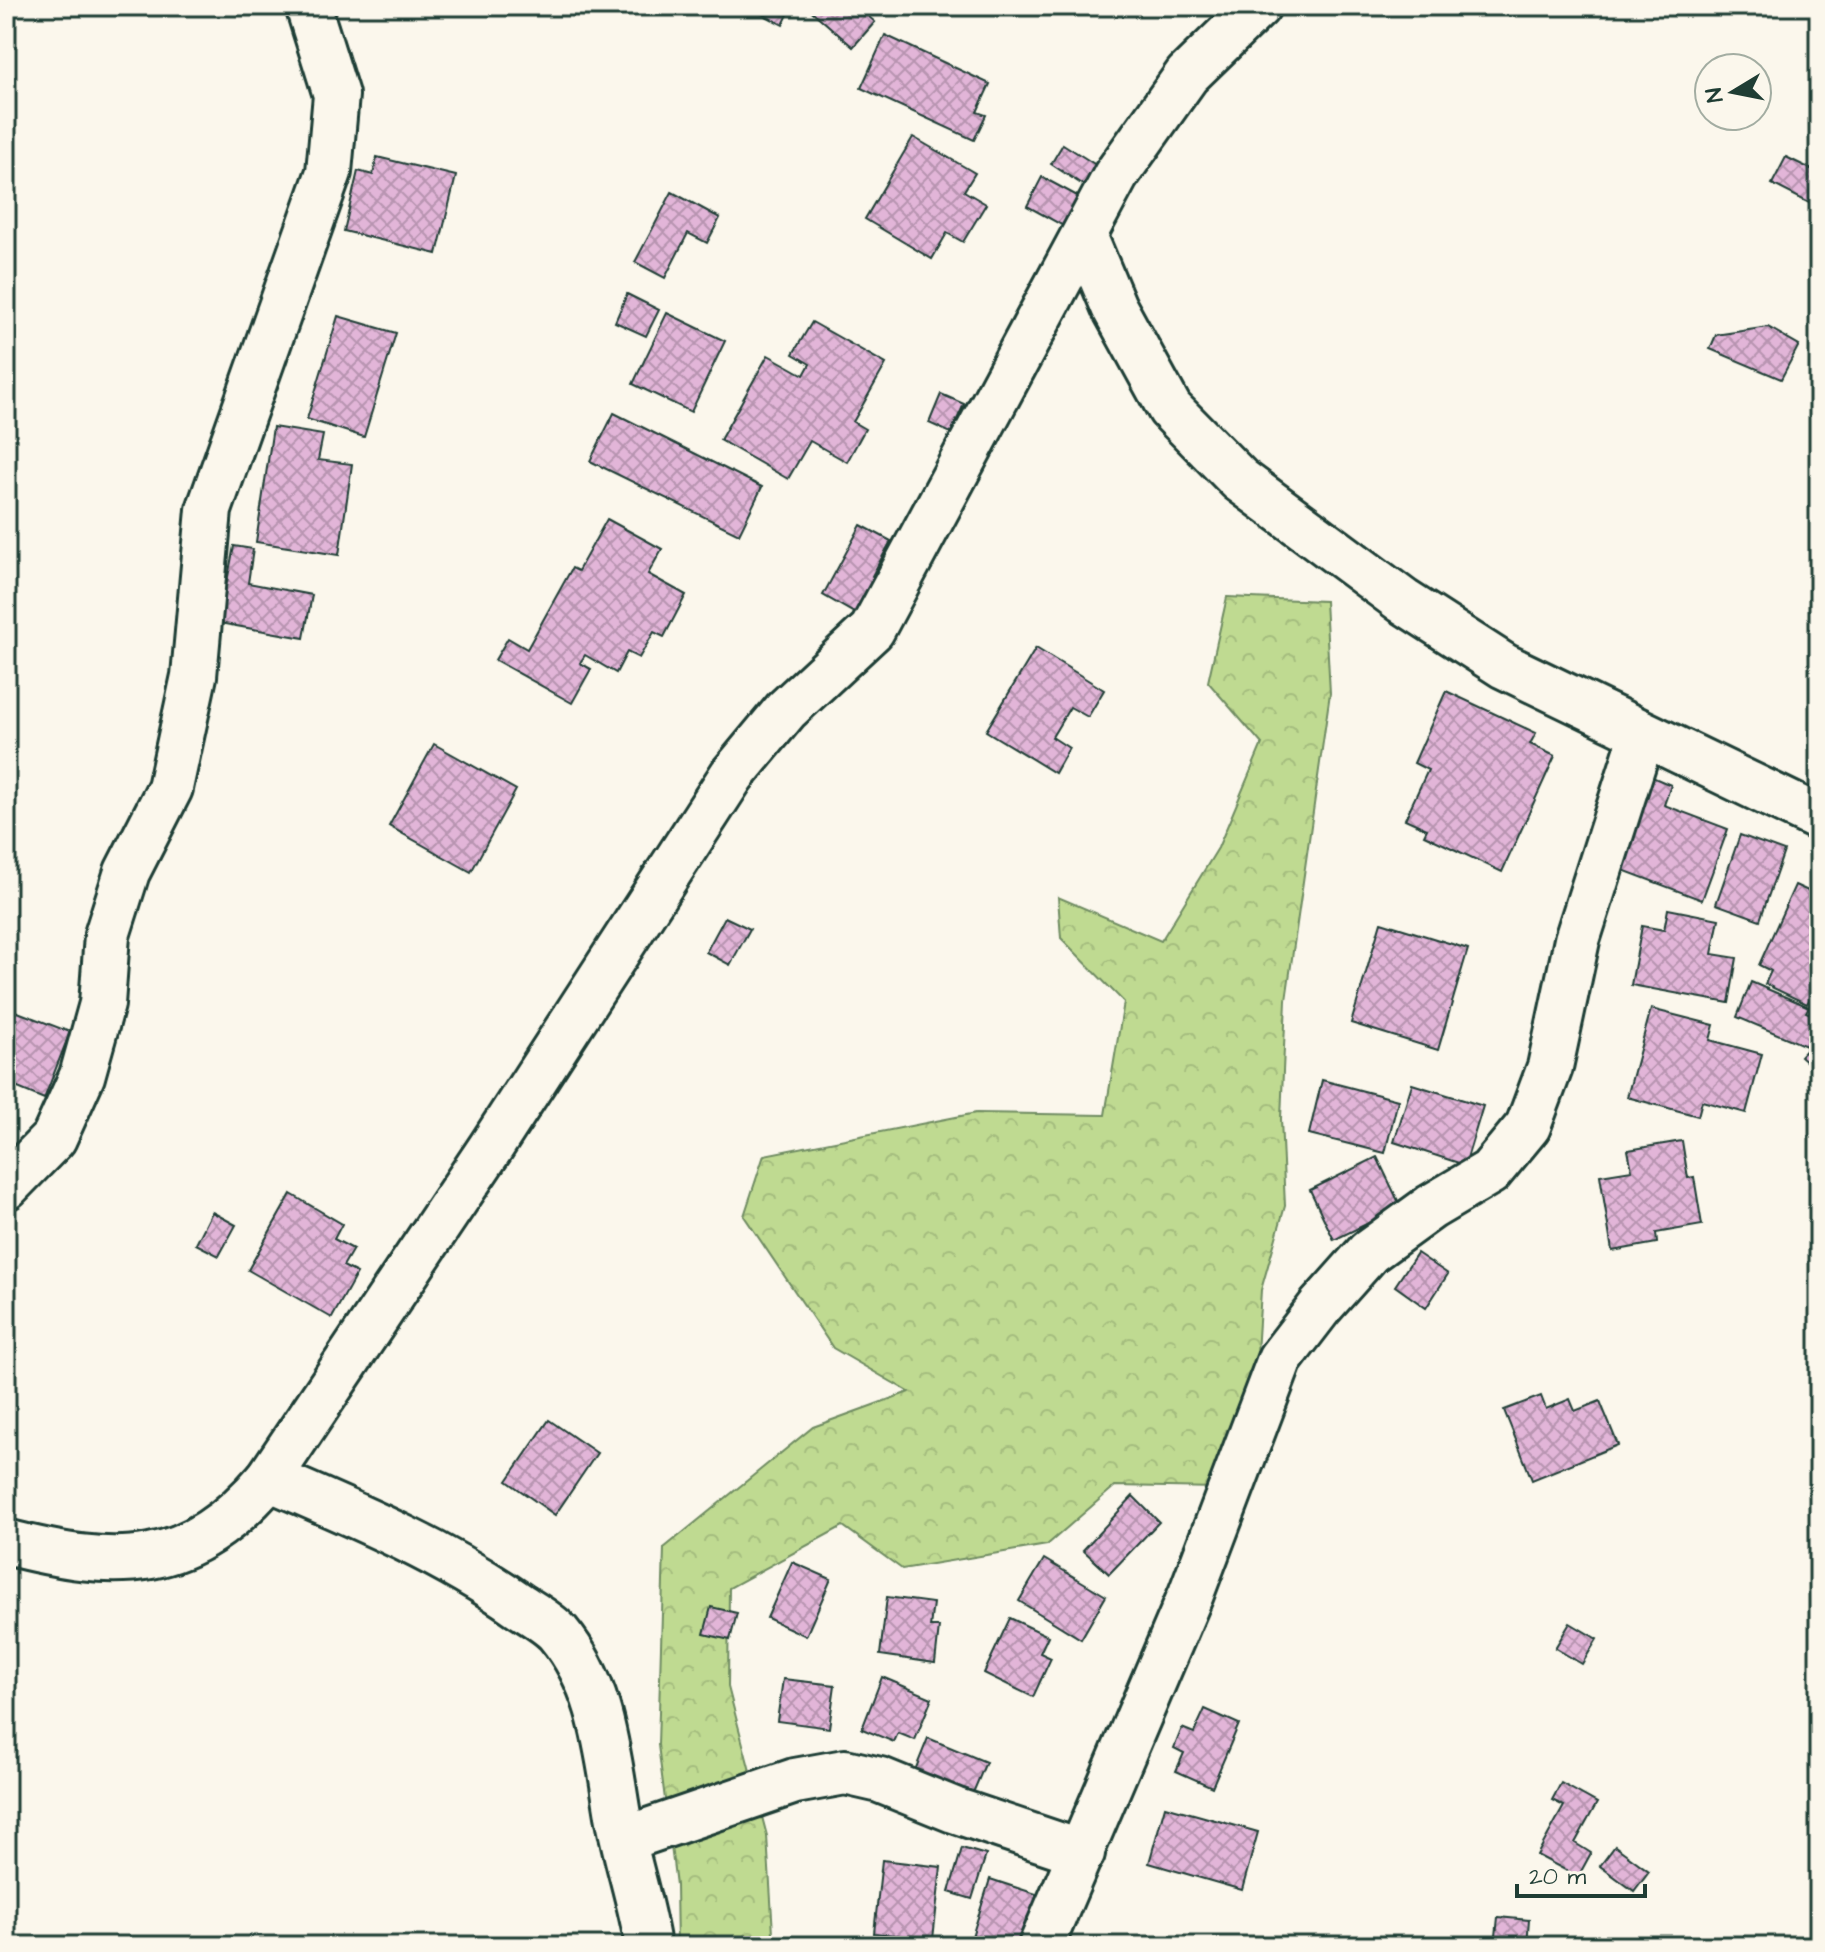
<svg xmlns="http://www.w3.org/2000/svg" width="1825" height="1952" viewBox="0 0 1825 1952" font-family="'Architects Daughter',sans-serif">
	<defs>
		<pattern id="forest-crowns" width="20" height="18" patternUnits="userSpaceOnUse" patternTransform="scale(2)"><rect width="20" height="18" fill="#bfda91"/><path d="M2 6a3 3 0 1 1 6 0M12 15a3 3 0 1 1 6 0" fill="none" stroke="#a4bc7e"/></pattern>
		<pattern id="building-cross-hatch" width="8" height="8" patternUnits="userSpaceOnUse" patternTransform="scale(2)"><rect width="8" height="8" fill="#e2b5d8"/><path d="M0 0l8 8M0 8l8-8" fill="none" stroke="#b794b0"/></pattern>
	</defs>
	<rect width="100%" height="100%" fill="#fbf7ec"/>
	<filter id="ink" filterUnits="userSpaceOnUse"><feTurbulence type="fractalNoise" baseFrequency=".0125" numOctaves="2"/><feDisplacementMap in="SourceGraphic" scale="16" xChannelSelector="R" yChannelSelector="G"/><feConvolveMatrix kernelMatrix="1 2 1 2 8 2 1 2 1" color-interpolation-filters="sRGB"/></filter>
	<g filter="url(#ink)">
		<!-- forest -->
		<polygon fill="url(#forest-crowns)" stroke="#6f8c62" stroke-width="2" points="1227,597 1325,601 1330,693 1286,1000 1281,1119 1285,1206 1261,1290 1253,1417 1218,1488 1115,1486 1047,1545 902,1569 843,1526 729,1588 728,1687 767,1836 773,1933 770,1946 677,1946 676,1885 658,1745 664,1548 813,1427 909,1392 833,1348 744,1216 764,1155 976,1113 1105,1115 1124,1002 1061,938 1058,897 1161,941 1218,848 1262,744 1208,682"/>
		<!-- building -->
		<g fill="url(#building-cross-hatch)" stroke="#1f3d34" stroke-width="2">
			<polygon points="761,6 792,6 783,25 758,12"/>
			<polygon points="806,6 877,6 868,16 875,22 853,47"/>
			<polygon points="885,35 990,84 977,112 986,115 974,140 861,88"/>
			<polygon points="913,137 975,173 964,191 986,204 963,242 947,233 932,259 865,219"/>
			<polygon points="1063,144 1099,167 1086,187 1051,164"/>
			<polygon points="377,157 456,176 437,254 344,231 358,171 373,175"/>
			<polygon points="1786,157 1819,173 1819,183 1809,203 1772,184"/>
			<polygon points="1042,177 1083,199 1067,228 1027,206"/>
			<polygon points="672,192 720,218 707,243 688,233 665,278 635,262"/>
			<polygon points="627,294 659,310 646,336 615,322"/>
			<polygon points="667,313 725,341 691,412 633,384"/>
			<polygon points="338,316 396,333 364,437 307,419"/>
			<polygon points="812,322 886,364 853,422 865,429 847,462 810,441 788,479 720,440 768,355 804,375 810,364 793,354"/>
			<polygon points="1768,327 1799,345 1781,379 1710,349 1716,335"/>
			<polygon points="941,394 964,404 951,433 929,423"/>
			<polygon points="614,413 762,487 739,534 590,461"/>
			<polygon points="273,427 323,435 318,460 352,464 339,555 256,542"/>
			<polygon points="607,519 662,549 648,574 686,595 664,637 654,632 639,658 627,652 616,673 585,655 580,663 591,669 572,703 495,660 508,638 527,649 572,568 578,571"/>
			<polygon points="861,525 891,541 872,576 882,582 863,618 823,595"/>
			<polygon points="234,546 253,549 248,583 312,595 304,638 219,623"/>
			<polygon points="1036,648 1104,690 1088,717 1070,707 1052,737 1069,748 1055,773 986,731"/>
			<polygon points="1446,691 1536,733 1530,744 1555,756 1502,872 1424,835 1427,829 1405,819 1428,770 1414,763"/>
			<polygon points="434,744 516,790 471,872 389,826"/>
			<polygon points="1645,774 1671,785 1664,805 1728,829 1702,900 1612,866"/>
			<polygon points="1740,835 1784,851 1760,920 1716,904"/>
			<polygon points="1795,885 1819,896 1819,982 1807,1004 1765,984 1771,971 1759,965"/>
			<polygon points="1668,909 1719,919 1712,954 1737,958 1729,1003 1631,985 1642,926 1664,930"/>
			<polygon points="725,917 750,929 730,965 706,952"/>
			<polygon points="1381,922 1468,949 1438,1050 1351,1023"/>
			<polygon points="1751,982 1809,1007 1806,1012 1818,1017 1806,1046 1737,1017"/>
			<polygon points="1651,1009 1714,1025 1710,1040 1762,1054 1746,1113 1702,1101 1698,1116 1627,1097"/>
			<polygon points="15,1011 70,1032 44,1099 6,1083 6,1034"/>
			<polygon points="1819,1035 1819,1073 1800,1056"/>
			<polygon points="1322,1080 1398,1100 1385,1153 1309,1134"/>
			<polygon points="1412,1084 1483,1106 1465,1165 1394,1142"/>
			<polygon points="1682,1141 1688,1178 1694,1177 1702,1225 1656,1233 1657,1243 1612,1251 1600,1175 1632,1170 1628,1150"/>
			<polygon points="1377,1157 1401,1207 1334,1240 1310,1190"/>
			<polygon points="291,1194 342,1224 334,1239 353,1249 343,1266 357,1273 332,1318 248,1270"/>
			<polygon points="212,1212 236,1225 219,1256 196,1244"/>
			<polygon points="1417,1253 1448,1274 1426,1308 1395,1286"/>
			<polygon points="1541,1396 1546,1409 1570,1399 1575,1411 1600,1401 1618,1445 1532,1480 1504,1410"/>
			<polygon points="549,1420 597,1453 555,1515 507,1481"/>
			<polygon points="1133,1496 1159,1522 1109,1574 1083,1550"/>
			<polygon points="1814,1511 1819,1511 1819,1545"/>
			<polygon points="1044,1559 1106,1596 1081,1639 1019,1601"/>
			<polygon points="792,1562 831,1579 806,1636 767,1618"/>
			<polygon points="887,1597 933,1603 930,1627 939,1627 935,1663 880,1655"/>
			<polygon points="711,1607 737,1613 730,1640 704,1634"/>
			<polygon points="1010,1618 1048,1636 1040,1653 1051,1658 1033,1697 984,1673"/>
			<polygon points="1570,1623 1597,1639 1582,1664 1555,1648"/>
			<polygon points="882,1677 932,1698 915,1740 898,1733 894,1742 862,1729"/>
			<polygon points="783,1679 835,1685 829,1728 777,1721"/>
			<polygon points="1205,1709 1239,1724 1212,1787 1176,1771 1184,1753 1174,1748 1182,1728 1194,1733"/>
			<polygon points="928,1738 986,1762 970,1800 912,1778"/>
			<polygon points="1561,1783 1597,1803 1575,1843 1591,1853 1578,1877 1537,1855 1564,1806 1552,1800"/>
			<polygon points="1165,1806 1258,1832 1242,1890 1149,1863"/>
			<polygon points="1615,1846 1649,1871 1634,1891 1600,1866"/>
			<polygon points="962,1848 986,1855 972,1899 949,1892"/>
			<polygon points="882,1860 941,1867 933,1939 874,1933"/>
			<polygon points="990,1879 1042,1896 1025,1946 969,1946"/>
			<polygon points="1498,1917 1529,1920 1527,1946 1495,1946"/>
		</g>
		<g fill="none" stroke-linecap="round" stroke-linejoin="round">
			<defs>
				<g id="minor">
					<polyline points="1085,238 1114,307 1170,409 1240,480 1403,601 1504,666 1819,818"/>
					<polyline points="6,1187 54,1138 82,1076 102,1004 107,935 127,872 170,788 194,676 209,510 329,172 336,95 308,6"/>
					<path d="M269,1478C355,1515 442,1551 519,1605C531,1613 548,1622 558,1633C602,1686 607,1750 618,1815C626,1859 641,1902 648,1946"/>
					<path d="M6,1542C119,1571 189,1572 269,1478L491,1147L732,775L786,710L872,630L1116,175L1187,75L1258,6"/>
					<polyline points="625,1839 795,1781 845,1772 880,1780 954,1810 1082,1853"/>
					<polyline points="1041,1946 1191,1594 1280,1359 1320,1307 1369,1252 1431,1207 1490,1172 1528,1126 1550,1067 1577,940 1642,736"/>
				</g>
			</defs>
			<!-- minor casing -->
			<use href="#minor" stroke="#1f3d34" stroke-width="50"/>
			<!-- minor -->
			<use href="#minor" stroke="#fbf7ec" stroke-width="44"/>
		</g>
	</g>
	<!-- margin -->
	<rect width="1825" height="1952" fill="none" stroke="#fbf7ec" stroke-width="32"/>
	<rect x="16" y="16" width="1793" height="1920" fill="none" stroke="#1f3d34" stroke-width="3" filter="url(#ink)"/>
	<!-- north arrow -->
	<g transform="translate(1733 92) rotate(260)"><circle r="38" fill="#fbf7ec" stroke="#a3ada2" stroke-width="2"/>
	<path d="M0-6L14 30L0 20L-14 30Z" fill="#1f3d34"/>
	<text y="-12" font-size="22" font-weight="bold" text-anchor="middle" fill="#1f3d34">N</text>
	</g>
	<!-- scale -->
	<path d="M1517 1884v12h128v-12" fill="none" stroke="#1f3d34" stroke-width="4"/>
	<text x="1529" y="1884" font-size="24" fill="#1f3d34" stroke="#fbf7ec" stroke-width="6" paint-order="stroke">20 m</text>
</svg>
